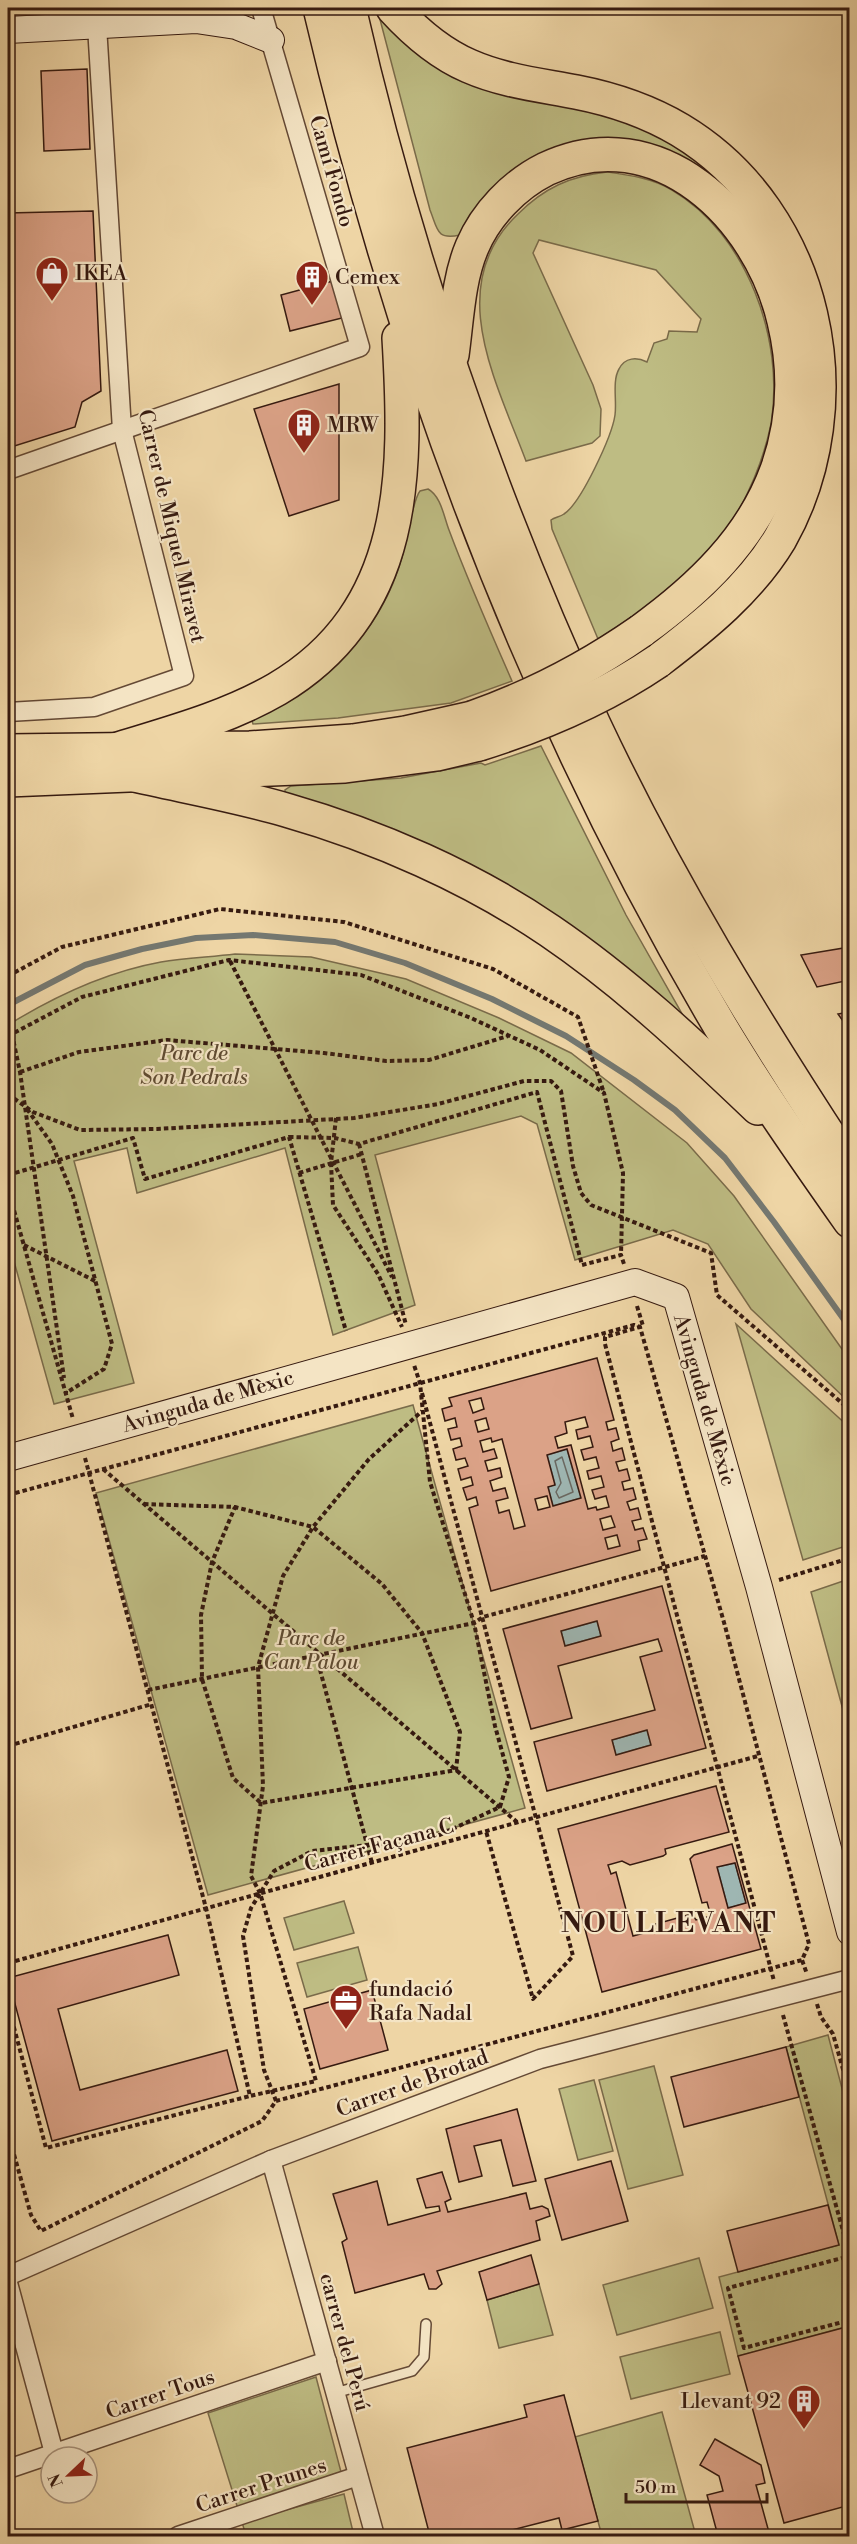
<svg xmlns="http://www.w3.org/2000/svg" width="857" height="2544" viewBox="0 0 857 2544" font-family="'Libre Bodoni',serif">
	<rect width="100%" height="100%" fill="#eed5a5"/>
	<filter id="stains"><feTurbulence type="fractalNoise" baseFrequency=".00333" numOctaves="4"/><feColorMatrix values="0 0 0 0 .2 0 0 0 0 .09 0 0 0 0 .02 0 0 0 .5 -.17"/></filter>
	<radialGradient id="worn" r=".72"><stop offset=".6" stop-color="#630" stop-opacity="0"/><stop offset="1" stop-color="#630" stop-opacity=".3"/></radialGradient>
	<!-- green -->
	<g fill="#bebc83" stroke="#7a6b4a" stroke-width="1.5">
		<path d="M377,8H380L597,110L660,133L713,170L708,176L612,141L460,235C436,240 438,230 430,210Z"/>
		<path d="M607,172C629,175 652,178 672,190C747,234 785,340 771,424C765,453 754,482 740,508C709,566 652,605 598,639L552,529L551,520C555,517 560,517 564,514C581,503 612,436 615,415C617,401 612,381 619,369C625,357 637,357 647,362L654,343L667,339L669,331L697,332L701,319L656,270L539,240L533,253L593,385L601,409L600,436L592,443L526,461C496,381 443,285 518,214C544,188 570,176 607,172Z"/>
		<path d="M428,489C441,496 444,517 449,530C468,581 490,631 512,681L451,703L338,718L253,724L251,718C323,688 381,633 402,557C406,542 413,499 420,491Z"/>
		<polygon points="541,746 626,915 689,1026 663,1007 285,793 285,790 291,786 401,778 481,763 485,765"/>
		<path d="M235,954L311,957L406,979L499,1018L571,1053L687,1143L734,1196L849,1359V1402L751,1309L708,1244L673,1230L575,1260L537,1124L521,1116L375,1155L415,1305L333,1335L285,1148L137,1193L127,1148L74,1161L134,1383L54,1404L8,1240V1025C55,996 106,972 161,962C185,958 211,957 235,954Z"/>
		<polygon points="736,1324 849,1427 849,1545 803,1560"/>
		<polygon points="413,1405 525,1808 208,1895 96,1493"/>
		<polygon points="849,1579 850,1579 849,1732 811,1592"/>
		<polygon points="344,1901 354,1933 294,1950 284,1918"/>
		<polygon points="358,1947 367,1980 307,1997 297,1963"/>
		<polygon points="828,2035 849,2115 849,2326 738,2356 719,2277 839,2245 786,2047"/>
		<polygon points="654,2066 683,2175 628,2189 599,2080"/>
		<polygon points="594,2080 613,2151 578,2160 559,2089"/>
		<polygon points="699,2258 713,2308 617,2335 603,2285"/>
		<polygon points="539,2284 553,2335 499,2348 487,2300"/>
		<polygon points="720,2332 730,2374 631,2399 620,2357"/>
		<polygon points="316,2377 341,2472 238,2509 208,2413"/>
		<polygon points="662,2412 696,2536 602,2536 575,2437"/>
		<polygon points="344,2494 354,2536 246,2536 242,2522"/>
	</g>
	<!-- water -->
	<g fill="#9eb6b2" stroke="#747871" stroke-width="1.5">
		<polygon points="567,1449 581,1498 553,1506 548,1487 555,1484 547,1455"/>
		<polygon points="597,1621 601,1636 565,1646 561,1631"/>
		<polygon points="647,1730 651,1745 616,1755 612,1740"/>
		<polygon points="735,1863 746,1903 728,1908 717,1867"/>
	</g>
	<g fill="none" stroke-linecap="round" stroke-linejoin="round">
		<!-- shore -->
		<polygon stroke="#6a6861" stroke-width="1.5" points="562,1457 573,1492 559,1498 556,1492 561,1483 555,1461"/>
		<!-- stream -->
		<polyline stroke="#747871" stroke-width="6" points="8,1005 85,965 142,949 196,938 253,935 335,942 405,963 492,999 566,1036 634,1080 675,1110 725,1158 774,1222 850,1328"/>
	</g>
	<!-- building -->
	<g fill="#dba287" stroke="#361a10" stroke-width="1.5" fill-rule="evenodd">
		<polygon points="87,69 90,149 44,151 41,71"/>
		<polygon points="93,211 101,391 82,402 75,427 8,448 8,213"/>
		<polygon points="333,281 342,318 290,331 281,295"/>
		<polygon points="339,384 339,500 289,516 254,409"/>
		<polygon points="850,947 850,980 817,987 801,955"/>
		<polygon points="850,1012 850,1031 838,1014"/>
		<path d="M597,1358L614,1420L606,1422L608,1430L616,1428L619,1439L611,1442L613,1451L622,1448L625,1460L616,1462L619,1471L627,1469L630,1480L622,1482L624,1490L633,1488L636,1499L627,1502L630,1510L638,1508L641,1519L632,1521L635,1530L643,1528L647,1539L638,1541L640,1550L491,1591L469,1508L478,1505L476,1497L467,1500L463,1488L473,1485L471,1477L461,1480L458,1469L468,1466L465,1458L456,1460L453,1449L462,1446L460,1438L451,1440L448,1429L457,1427L455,1418L445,1421L442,1409L452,1406L449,1398ZM481,1398L484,1409L473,1413L469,1401ZM585,1417L588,1427L576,1430L578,1439L590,1436L593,1447L581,1450L584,1460L596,1457L599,1468L587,1471L589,1479L601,1476L604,1487L592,1490L595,1499L606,1496L609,1507L597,1510L596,1507L588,1509L571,1445L558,1448L555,1437L567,1433L565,1422ZM486,1418L489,1429L478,1432L475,1421ZM491,1438L492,1442L502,1439L525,1526L514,1529L509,1510L499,1513L496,1501L508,1498L505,1488L493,1491L490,1481L502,1477L500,1468L488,1471L485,1461L497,1458L494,1449L483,1452L480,1441ZM567,1449L581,1498L553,1506L548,1487L555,1485L547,1455ZM547,1496L550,1507L538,1510L535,1499ZM611,1516L615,1527L603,1530L600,1519ZM617,1535L620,1546L608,1549L605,1538Z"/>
		<path d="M662,1586L706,1748L547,1791L534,1742L655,1710L640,1657L662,1651L658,1639L558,1666L572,1718L531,1729L503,1629ZM597,1621L601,1636L565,1646L561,1631ZM647,1730L651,1745L616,1755L612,1740Z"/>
		<path d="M716,1786L729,1832L665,1849L666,1854L663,1856L630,1865L622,1861L608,1865L611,1874L616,1872L633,1936L658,1929L656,1924L688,1915L692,1914L696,1920L711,1916L707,1902L702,1903L690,1859L694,1855L732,1844L761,1949L602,1992L558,1829ZM735,1863L746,1903L728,1908L717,1867Z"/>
		<polygon points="168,1935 179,1975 58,2009 80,2090 227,2050 238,2091 52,2141 8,1978"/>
		<polygon points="372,1990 388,2050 320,2069 304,2009"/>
		<polygon points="786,2047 799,2097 684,2127 671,2077"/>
		<polygon points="517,2109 536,2181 513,2186 501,2140 474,2146 482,2176 459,2182 446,2129"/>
		<polygon points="611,2161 628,2221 562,2240 545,2179"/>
		<polygon points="442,2172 451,2199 445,2202 448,2212 526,2193 530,2209 542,2206 548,2209 550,2216 536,2221 540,2240 437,2271 442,2284 436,2289 429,2289 424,2274 355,2293 342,2242 347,2239 333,2194 377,2181 388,2225 440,2211 439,2206 426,2208 417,2179"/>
		<polygon points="828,2205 839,2245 738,2272 727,2231"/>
		<polygon points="531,2255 539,2284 487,2300 479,2272"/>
		<polygon points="850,2326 850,2505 784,2523 738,2356"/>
		<polygon points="564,2395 598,2521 562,2530 559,2518 488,2536 430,2536 407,2448 527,2417 524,2405"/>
		<polygon points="715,2439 761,2465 765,2483 756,2485 770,2536 718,2536 707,2495 723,2491 719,2476 700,2465"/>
	</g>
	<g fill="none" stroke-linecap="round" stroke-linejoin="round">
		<defs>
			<polyline id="lane" points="335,2393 412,2371 424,2357 426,2324"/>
			<g id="street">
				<polyline points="8,470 360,347 261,8"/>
				<polyline points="8,712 94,707 184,676 122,430 97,26"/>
				<polyline points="271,2160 375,2536"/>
				<polyline points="8,2276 271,2160 540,2059 850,1979"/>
				<polyline points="8,2283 54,2453"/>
				<polyline points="8,2469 327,2361"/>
				<polyline points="178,2536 358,2476"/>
			</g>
			<g id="secondary">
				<polyline points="8,30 196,20 236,26 271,40"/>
				<polyline points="8,1458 635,1282 676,1297 759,1587 850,1932"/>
			</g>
			<g id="highway">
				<path d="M320,8C404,365 532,709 720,1026C760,1093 805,1157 850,1221"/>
				<path d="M349,8C404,251 489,499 594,725C667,880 756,1025 850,1168"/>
				<path d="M393,8C414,31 439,53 469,66C503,81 540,85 576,92C612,99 648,111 680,130C818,213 857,402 780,539C750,589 704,626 658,661"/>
				<path d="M452,355C457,319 458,280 472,247C486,214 514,185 546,169C658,116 760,217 784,321C796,370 794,422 777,470C752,539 699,589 641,631"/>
				<path d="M115,750C170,733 227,718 277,689C409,611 407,473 399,338"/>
				<polyline points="8,751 250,748 353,741 405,733 472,718"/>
				<path d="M130,774C182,786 235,795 286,810C377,836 471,877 550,931C625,982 692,1045 758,1108"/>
				<polyline points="8,780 345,766 437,754 479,744"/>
			</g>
		</defs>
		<!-- lane casing -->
		<use href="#lane" stroke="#644935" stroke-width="12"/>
		<!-- street casing -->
		<use href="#street" stroke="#644935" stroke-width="21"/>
		<!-- secondary casing -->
		<use href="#secondary" stroke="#361a10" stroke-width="28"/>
		<!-- highway casing -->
		<use href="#highway" stroke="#361a10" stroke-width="36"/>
		<!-- path -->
		<g stroke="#361a10" stroke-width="4" stroke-dasharray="4.5 3" stroke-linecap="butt">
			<polyline points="230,961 392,1277"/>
			<polyline points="8,976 62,947 220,909 344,922 493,969 578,1017 604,1093"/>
			<polyline points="12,1034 20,1072 64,1378"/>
			<polyline points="8,1036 82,997 229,960 361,975 471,1018 540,1050 604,1093 623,1173 621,1255"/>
			<polyline points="20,1072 79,1052 167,1040 324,1053 386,1061 429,1060 508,1036"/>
			<polyline points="8,1094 33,1112 80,1130 157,1129 354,1118 438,1104 524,1081 551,1081 561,1091 573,1166 581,1193 591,1205 711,1253 717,1295 850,1410"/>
			<polyline points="27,1109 52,1144 73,1196 112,1344 104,1369 66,1393 66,1391"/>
			<polyline points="336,1118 331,1163 333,1205 378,1274 402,1327"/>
			<polyline points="289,1137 335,1138 359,1144 537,1092 582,1265 621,1255 624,1264"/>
			<polyline points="359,1144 406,1325"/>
			<polyline points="299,1173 362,1154"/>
			<polyline points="8,1175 133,1138 145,1179 289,1137 346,1331"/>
			<polyline points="8,1189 73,1419"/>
			<polyline points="24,1245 95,1281"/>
			<polyline points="637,1306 643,1326 605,1337 605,1344 774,1981"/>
			<polyline points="422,1393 573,1956 533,1999 486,1831"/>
			<polyline points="85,1458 206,1908 250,2096 316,2081 260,1893 251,1876 263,1786 258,1667 283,1576 313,1527 369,1459 422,1411"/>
			<polyline points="103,1469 517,1822"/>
			<polyline points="8,1495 634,1325 640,1327 725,1626 809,1944 802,1960 807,1974"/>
			<polyline points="144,1504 235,1507 313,1527 382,1584 422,1633 460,1732 456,1770 261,1803 233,1778 202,1679 201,1615 212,1562 235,1507"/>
			<polyline points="779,1580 850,1558"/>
			<polyline points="316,1655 372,1863"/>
			<polyline points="148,1690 474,1623 483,1617 705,1556"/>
			<polyline points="8,1746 152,1704"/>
			<polyline points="8,1963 758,1756"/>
			<polyline points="817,2004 821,2017 833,2034 850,2094"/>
			<polyline points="8,2005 46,2148 250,2096"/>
			<polyline points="783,2015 850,2256 728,2288 744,2348 850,2320"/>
			<polyline points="276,2101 264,2070 243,1936 251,1908 274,1871 312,1851 433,1838 500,1807 509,1777 495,1726 474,1623 430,1482 420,1383 414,1365"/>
			<polyline points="8,2133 31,2215 41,2231 262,2121 276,2101 802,1960"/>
		</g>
		<!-- lane -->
		<use href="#lane" stroke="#f4e4c4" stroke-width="9"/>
		<!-- street -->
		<use href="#street" stroke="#f4e4c4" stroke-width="18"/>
		<!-- secondary -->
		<use href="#secondary" stroke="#f4e4c4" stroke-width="26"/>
		<!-- highway -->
		<use href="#highway" stroke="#eed5a5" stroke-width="33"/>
		<defs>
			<g id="highway-bridge">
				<path d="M472,718C532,697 588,668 641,631"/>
				<path d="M479,744C543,724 602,699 658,661"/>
			</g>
		</defs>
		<!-- highway-bridge casing -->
		<use href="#highway-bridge" stroke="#361a10" stroke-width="36" stroke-linecap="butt"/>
		<!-- highway-bridge -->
		<use href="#highway-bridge" stroke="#eed5a5" stroke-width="33"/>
	</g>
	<!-- icons -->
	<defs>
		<symbol id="shop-pin" viewBox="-11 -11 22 30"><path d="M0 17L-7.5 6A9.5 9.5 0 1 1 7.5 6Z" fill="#8f2418" stroke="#f4e4c4"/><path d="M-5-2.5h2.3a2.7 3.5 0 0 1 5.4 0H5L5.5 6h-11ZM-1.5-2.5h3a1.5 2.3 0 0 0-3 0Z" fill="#fff"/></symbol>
		<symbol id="building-pin" viewBox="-11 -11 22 30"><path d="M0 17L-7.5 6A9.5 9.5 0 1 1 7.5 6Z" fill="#8f2418" stroke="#f4e4c4"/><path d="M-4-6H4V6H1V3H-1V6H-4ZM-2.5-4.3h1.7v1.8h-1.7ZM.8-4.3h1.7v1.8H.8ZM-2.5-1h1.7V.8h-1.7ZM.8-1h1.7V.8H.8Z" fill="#fff"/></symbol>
		<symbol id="office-pin" viewBox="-11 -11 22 30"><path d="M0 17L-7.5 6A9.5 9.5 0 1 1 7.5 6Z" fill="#8f2418" stroke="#f4e4c4"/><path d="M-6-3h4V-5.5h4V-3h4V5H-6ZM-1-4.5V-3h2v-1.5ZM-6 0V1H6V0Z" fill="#fff"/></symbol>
	</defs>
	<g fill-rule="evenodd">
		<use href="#shop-pin" x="33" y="254" width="38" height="52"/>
		<use href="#building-pin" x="293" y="258" width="38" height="52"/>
		<use href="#building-pin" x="285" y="406" width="38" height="52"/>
		<use href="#office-pin" x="327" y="1982" width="38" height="52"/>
		<use href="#building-pin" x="785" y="2382" width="38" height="52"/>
	</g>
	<g text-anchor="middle" stroke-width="4.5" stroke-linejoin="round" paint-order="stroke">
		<!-- street labels -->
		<g font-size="21" fill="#361a10" stroke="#f4e4c4">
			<text transform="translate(332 171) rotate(74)" y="7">Camí Fondo</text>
			<text transform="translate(172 526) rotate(77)" y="7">Carrer de Miquel Miravet</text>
			<text transform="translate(705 1400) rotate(74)" y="7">Avinguda de Mèxic</text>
			<text transform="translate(208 1401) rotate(-16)" y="7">Avinguda de Mèxic</text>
			<text transform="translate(379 1845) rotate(-15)" y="7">Carrer Façana C</text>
			<text transform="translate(412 2083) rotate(-20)" y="7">Carrer de Brotad</text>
			<text transform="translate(345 2342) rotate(75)" y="7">carrer del Perú</text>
			<text transform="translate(160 2394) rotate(-19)" y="7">Carrer Tous</text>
			<text transform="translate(261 2485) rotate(-18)" y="7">Carrer Prunes</text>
		</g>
		<!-- poi labels -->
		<g font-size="21" fill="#361a10" stroke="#f4e4c4" text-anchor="start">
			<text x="75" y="280">IKEA</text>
			<text x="335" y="284">Cemex</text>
			<text x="327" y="432">MRW</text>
			<text x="369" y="1996">fundació<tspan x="369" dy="24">Rafa Nadal</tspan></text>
			<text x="781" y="2408" text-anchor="end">Llevant 92</text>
		</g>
		<!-- park labels -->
		<g font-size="21" font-style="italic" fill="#5f4b32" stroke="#f4e4c4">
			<text x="194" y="1060">Parc de<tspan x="194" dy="24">Son Pedrals</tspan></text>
			<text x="311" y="1645">Parc de<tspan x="311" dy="24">Can Palou</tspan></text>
		</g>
		<!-- district labels -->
		<g font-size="27" font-weight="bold" letter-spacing="1.5" fill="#361a10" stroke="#f4e4c4">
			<text x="669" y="1932">NOU LLEVANT</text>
		</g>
	</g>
	<!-- margin -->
	<rect width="857" height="2544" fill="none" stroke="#eed5a5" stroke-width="30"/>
	<rect x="9" y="9" width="839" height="2526" fill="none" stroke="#361a10" stroke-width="3"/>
	<rect x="15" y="15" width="827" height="2514" fill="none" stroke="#361a10" stroke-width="1.5"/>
	<!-- north arrow -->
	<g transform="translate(69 2475) rotate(247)"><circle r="28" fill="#f4e4c4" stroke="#a8937c" stroke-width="1.5"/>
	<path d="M0-4.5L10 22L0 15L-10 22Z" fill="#8f2418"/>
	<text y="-9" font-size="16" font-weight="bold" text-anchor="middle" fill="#361a10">N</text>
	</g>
	<!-- scale -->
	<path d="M626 2493v9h141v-9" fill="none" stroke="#361a10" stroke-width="3"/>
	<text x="635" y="2493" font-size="18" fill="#361a10" stroke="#f4e4c4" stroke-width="4.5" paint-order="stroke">50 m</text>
	<rect width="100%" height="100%" filter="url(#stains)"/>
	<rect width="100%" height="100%" fill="url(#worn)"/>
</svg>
